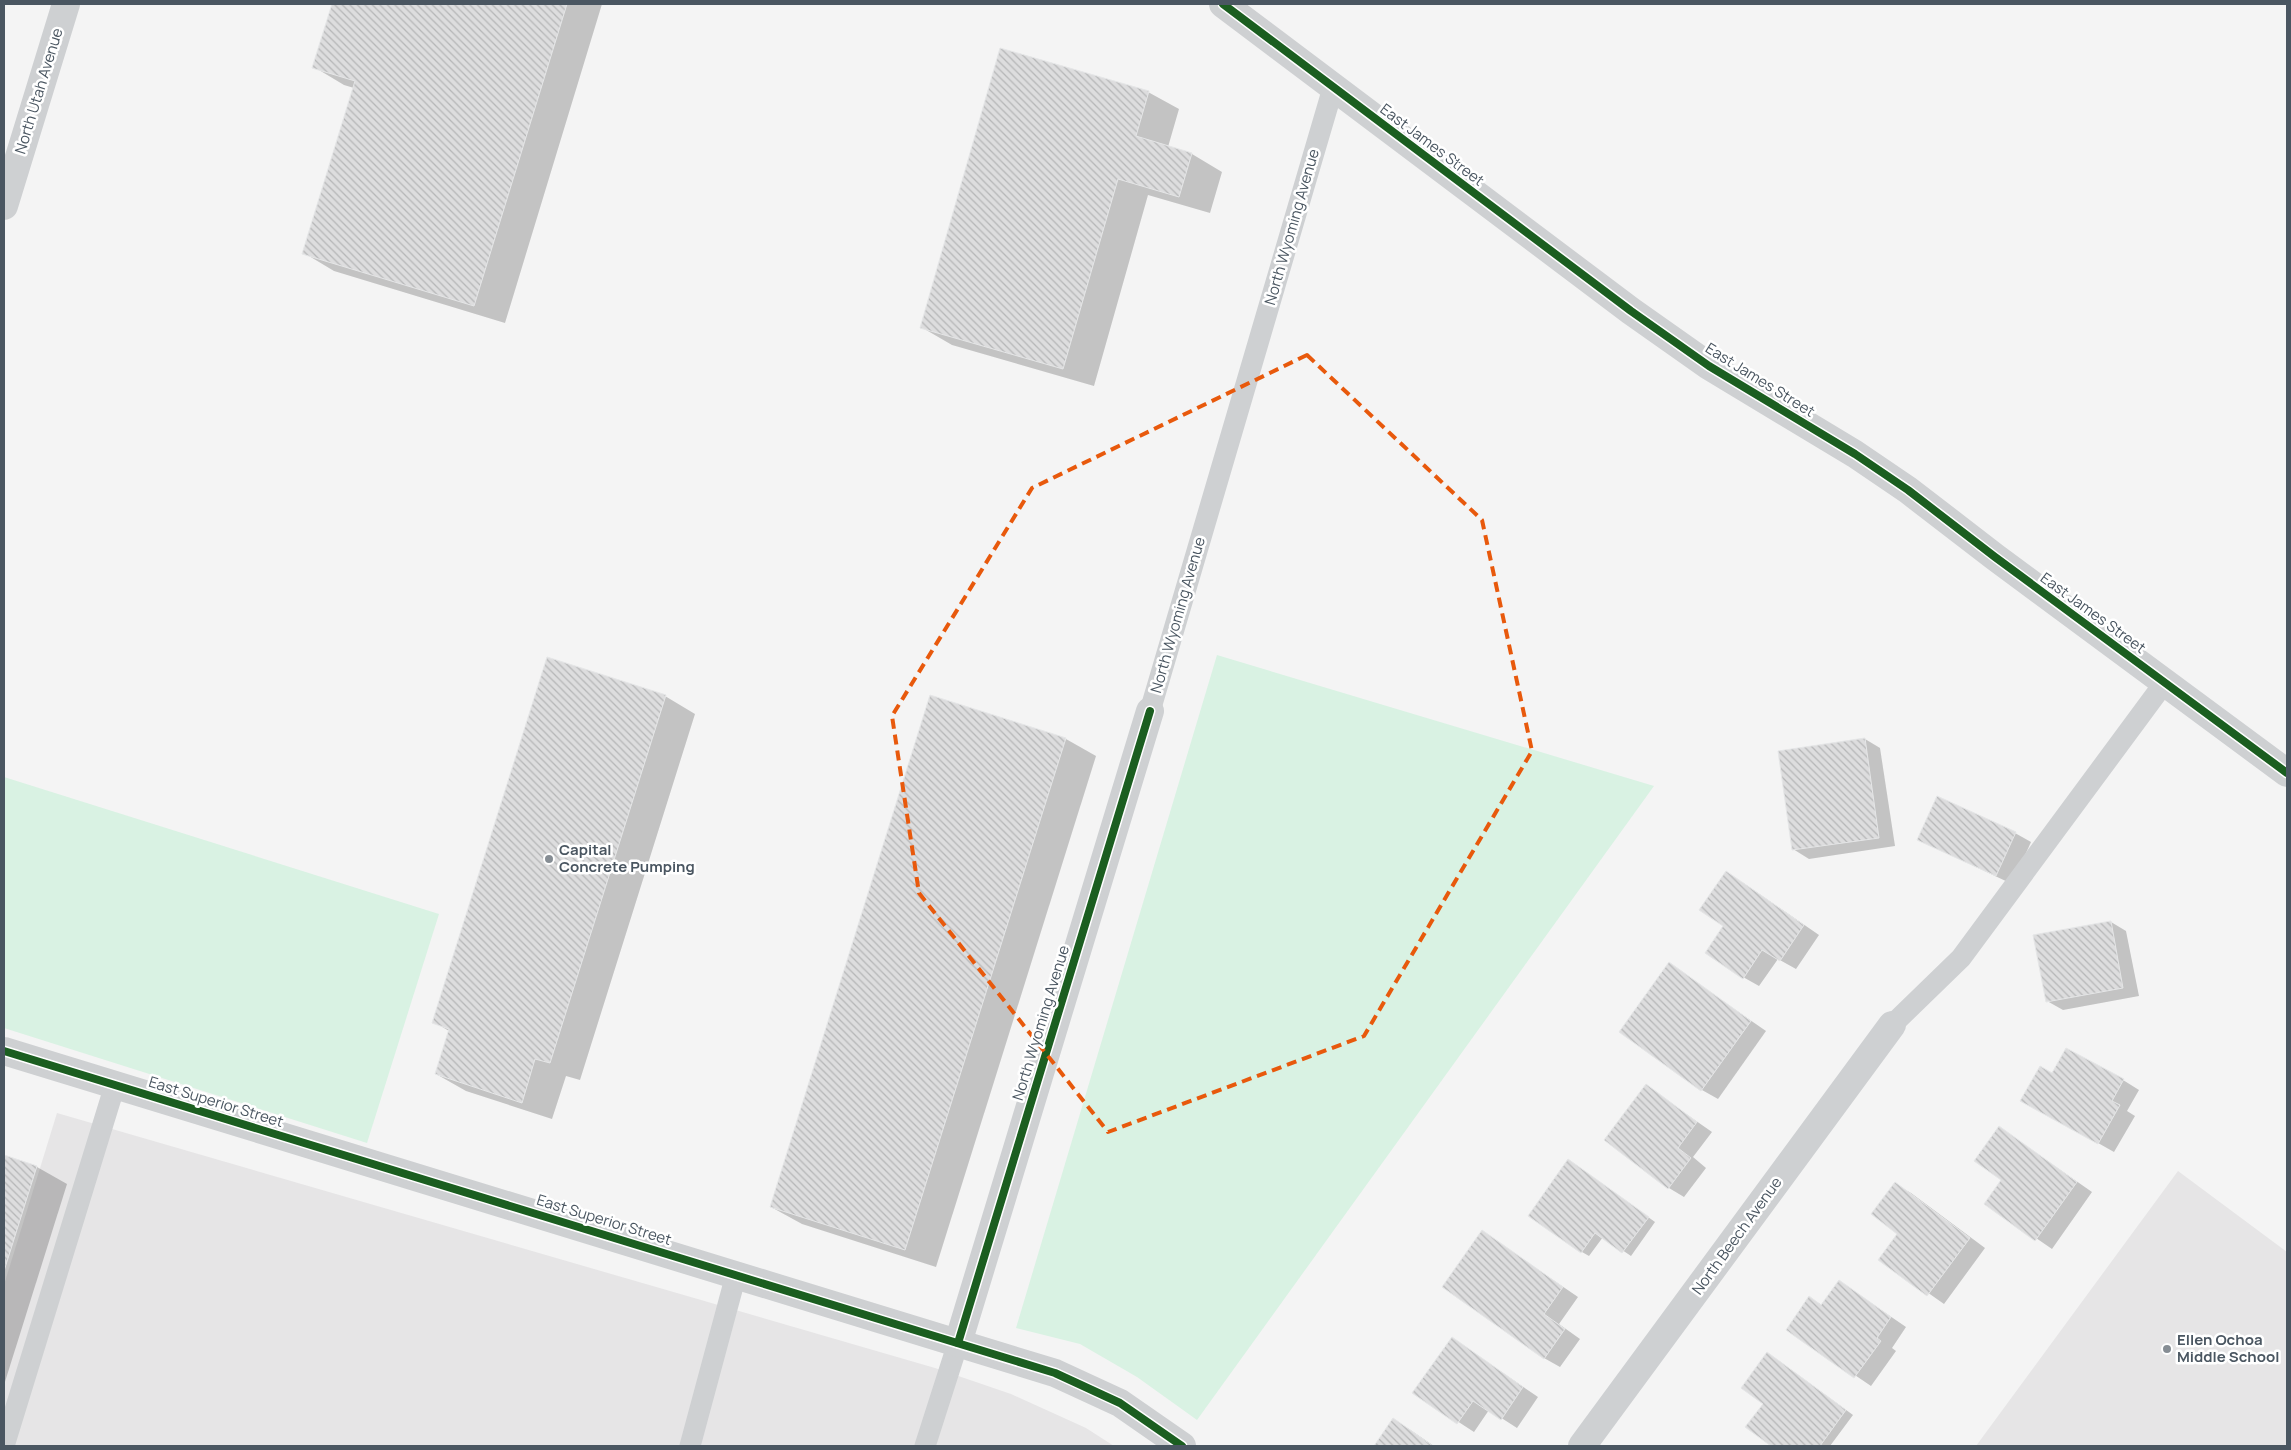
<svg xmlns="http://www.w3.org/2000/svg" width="2291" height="1450" viewBox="0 0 2291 1450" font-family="Manrope,sans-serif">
	<defs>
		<pattern id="building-back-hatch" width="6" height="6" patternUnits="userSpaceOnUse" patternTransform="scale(1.25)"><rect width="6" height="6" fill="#ddddde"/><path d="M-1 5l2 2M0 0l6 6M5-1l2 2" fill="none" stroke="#b5b6b7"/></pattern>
	</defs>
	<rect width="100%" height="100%" fill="#f4f4f4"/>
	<!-- education -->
	<g fill="#e6e5e6">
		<polygon points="57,1113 935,1368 1011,1394 1086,1428 1114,1446 4,1446 4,1285"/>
		<polygon points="2178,1171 2287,1252 2287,1446 1976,1446"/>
	</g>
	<!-- green -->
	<g fill="#d9f2e3">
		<polygon points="1217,655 1654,786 1197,1420 1137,1377 1080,1344 1016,1328"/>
		<polygon points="4,777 439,914 367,1143 4,1028"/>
	</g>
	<!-- shadow -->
	<g fill="#0003">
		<polygon points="333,4 602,4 505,323 334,271 304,253 354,88 344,85 314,67"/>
		<polygon points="1148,92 1179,109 1168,147 1192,154 1222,172 1210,213 1148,195 1094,386 952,345 921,327"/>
		<polygon points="665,696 695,714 580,1080 566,1076 552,1119 466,1091 436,1074 449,1031 434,1022"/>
		<polygon points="1066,739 1096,756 936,1267 802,1224 771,1207"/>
		<polygon points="1865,739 1880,748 1895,846 1809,859 1793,849"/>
		<polygon points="2015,833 2031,842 2012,884 1919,840"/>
		<polygon points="1742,882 1819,935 1796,969 1778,959 1759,986 1743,977 1724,926"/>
		<polygon points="2111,922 2126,931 2139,996 2063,1010 2047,1001"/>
		<polygon points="1669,964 1766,1031 1718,1099 1702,1090"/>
		<polygon points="2053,1074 2123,1080 2139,1090 2127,1111 2135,1116 2114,1152 2022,1100"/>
		<polygon points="1646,1086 1712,1132 1693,1157 1706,1168 1684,1197 1669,1188"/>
		<polygon points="2000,1128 2092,1192 2052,1249 1986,1204 2003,1180"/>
		<polygon points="4,1157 37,1167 67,1184 4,1385"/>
		<polygon points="1576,1165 1655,1222 1631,1256 1603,1237 1589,1256 1582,1252"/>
		<polygon points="1895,1184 1911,1193 1985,1248 1944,1304 1880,1259 1899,1234"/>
		<polygon points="1483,1232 1578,1297 1559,1324 1580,1339 1560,1367 1544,1358"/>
		<polygon points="1839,1281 1906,1327 1892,1348 1896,1351 1871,1386 1787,1329 1810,1298 1822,1305"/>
		<polygon points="1452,1338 1538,1397 1517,1428 1489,1410 1474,1432 1414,1393"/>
		<polygon points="1775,1358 1853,1415 1830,1446 1773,1446 1747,1427 1764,1403"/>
		<polygon points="1394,1420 1409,1429 1434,1446 1375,1446"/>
	</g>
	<!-- building -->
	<g fill="url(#building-back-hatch)" stroke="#e5e6e7">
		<polygon points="332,4 567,4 474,306 302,254 355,81 312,68"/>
		<polygon points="1000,48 1149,91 1136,136 1192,153 1179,197 1118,179 1063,369 920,328"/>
		<polygon points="547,657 666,695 550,1063 535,1059 522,1103 435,1074 449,1029 432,1023"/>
		<polygon points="930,695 1066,738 905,1250 770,1207"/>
		<polygon points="1865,738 1879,838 1792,850 1778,751"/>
		<polygon points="1937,796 2016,832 1996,876 1917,840"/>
		<polygon points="1726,871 1804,925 1780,961 1762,950 1743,979 1705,953 1723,926 1699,910"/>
		<polygon points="2111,921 2123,988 2046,1002 2033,935"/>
		<polygon points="1669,962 1751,1021 1701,1091 1619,1032"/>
		<polygon points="2066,1048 2124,1079 2112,1101 2120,1105 2098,1144 2020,1101 2040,1066 2052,1073"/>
		<polygon points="1646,1084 1697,1122 1678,1148 1691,1158 1668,1189 1604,1140"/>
		<polygon points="1999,1126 2077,1182 2035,1241 1984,1204 2001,1180 1974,1161"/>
		<polygon points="4,1155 37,1166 4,1271"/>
		<polygon points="1568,1159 1649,1217 1622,1253 1595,1233 1581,1253 1528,1216"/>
		<polygon points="1895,1182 1970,1238 1927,1296 1878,1260 1897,1234 1871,1214"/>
		<polygon points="1482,1230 1563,1287 1544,1314 1565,1329 1544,1359 1442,1287"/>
		<polygon points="1839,1280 1891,1317 1877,1338 1881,1341 1854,1378 1786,1330 1809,1296 1821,1305"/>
		<polygon points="1452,1337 1523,1387 1501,1420 1473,1401 1457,1424 1412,1393"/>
		<polygon points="1767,1352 1846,1410 1820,1446 1771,1446 1745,1427 1763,1404 1741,1388"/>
		<polygon points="1393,1418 1433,1446 1374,1446"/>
	</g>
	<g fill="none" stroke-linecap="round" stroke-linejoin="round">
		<!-- service -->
		<g stroke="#ced0d2" stroke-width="21">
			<polyline points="1150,711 1333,88"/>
			<polyline points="1892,1025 1961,958 2165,682"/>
			<polyline points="4,1446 115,1085"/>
			<polyline points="690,1446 736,1275"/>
			<polyline points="925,1446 958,1343"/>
		</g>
		<!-- minor -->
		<g stroke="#ced0d2" stroke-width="28">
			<polyline points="1223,4 1631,311 1709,366 1855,454 1908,490 1995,557 2287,773"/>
			<polyline points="4,206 66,4"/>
			<polyline points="4,1051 1055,1373 1120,1403 1182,1446"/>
			<polyline points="958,1343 1150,711"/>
			<polyline points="1582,1446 1892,1025"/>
		</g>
		<defs>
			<g id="cycleway">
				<polyline points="1223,4 1631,311 1709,366 1855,454 1908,490 1995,557 2287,773"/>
				<polyline points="4,1051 1055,1373 1120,1403 1182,1446"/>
				<polyline points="958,1343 1150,711"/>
			</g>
		</defs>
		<!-- cycleway casing -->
		<use href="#cycleway" stroke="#fff" stroke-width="11"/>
		<!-- cycleway -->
		<use href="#cycleway" stroke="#1b5e20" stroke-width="8"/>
	</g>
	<!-- marked area -->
	<path fill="none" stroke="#e8590c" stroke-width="4" stroke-dasharray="10 6" stroke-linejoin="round" d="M1307,355L1482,520L1532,751L1364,1036L1108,1132L919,893L892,716L1032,488Z"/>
	<!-- markers -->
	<g fill="#868d94" stroke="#fff" stroke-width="2">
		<circle cx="549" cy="859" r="5"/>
		<circle cx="2167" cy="1349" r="5"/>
	</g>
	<g text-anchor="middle" stroke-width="5" stroke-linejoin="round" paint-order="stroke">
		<!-- street labels -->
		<g font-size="15" fill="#4a5661" stroke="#fff">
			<text transform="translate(39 91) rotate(-73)" y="5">North Utah Avenue</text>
			<text transform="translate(1432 145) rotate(37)" y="5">East James Street</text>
			<text transform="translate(1292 227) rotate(-74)" y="5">North Wyoming Avenue</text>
			<text transform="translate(1760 380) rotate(32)" y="5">East James Street</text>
			<text transform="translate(2093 613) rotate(36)" y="5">East James Street</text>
			<text transform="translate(1178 615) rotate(-74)" y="5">North Wyoming Avenue</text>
			<text transform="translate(1041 1023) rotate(-73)" y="5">North Wyoming Avenue</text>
			<text transform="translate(216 1102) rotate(17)" y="5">East Superior Street</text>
			<text transform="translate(604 1220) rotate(17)" y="5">East Superior Street</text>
			<text transform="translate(1737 1236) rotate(-54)" y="5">North Beech Avenue</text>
		</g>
		<!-- poi labels -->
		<g font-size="15" font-weight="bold" fill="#4a5661" stroke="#fff" text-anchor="start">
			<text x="559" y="855">Capital<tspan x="559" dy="17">Concrete Pumping</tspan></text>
			<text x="2177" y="1345">Ellen Ochoa<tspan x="2177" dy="17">Middle School</tspan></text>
		</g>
	</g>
	<!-- border -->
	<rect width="2291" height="1450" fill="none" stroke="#4a5661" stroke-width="10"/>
</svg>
